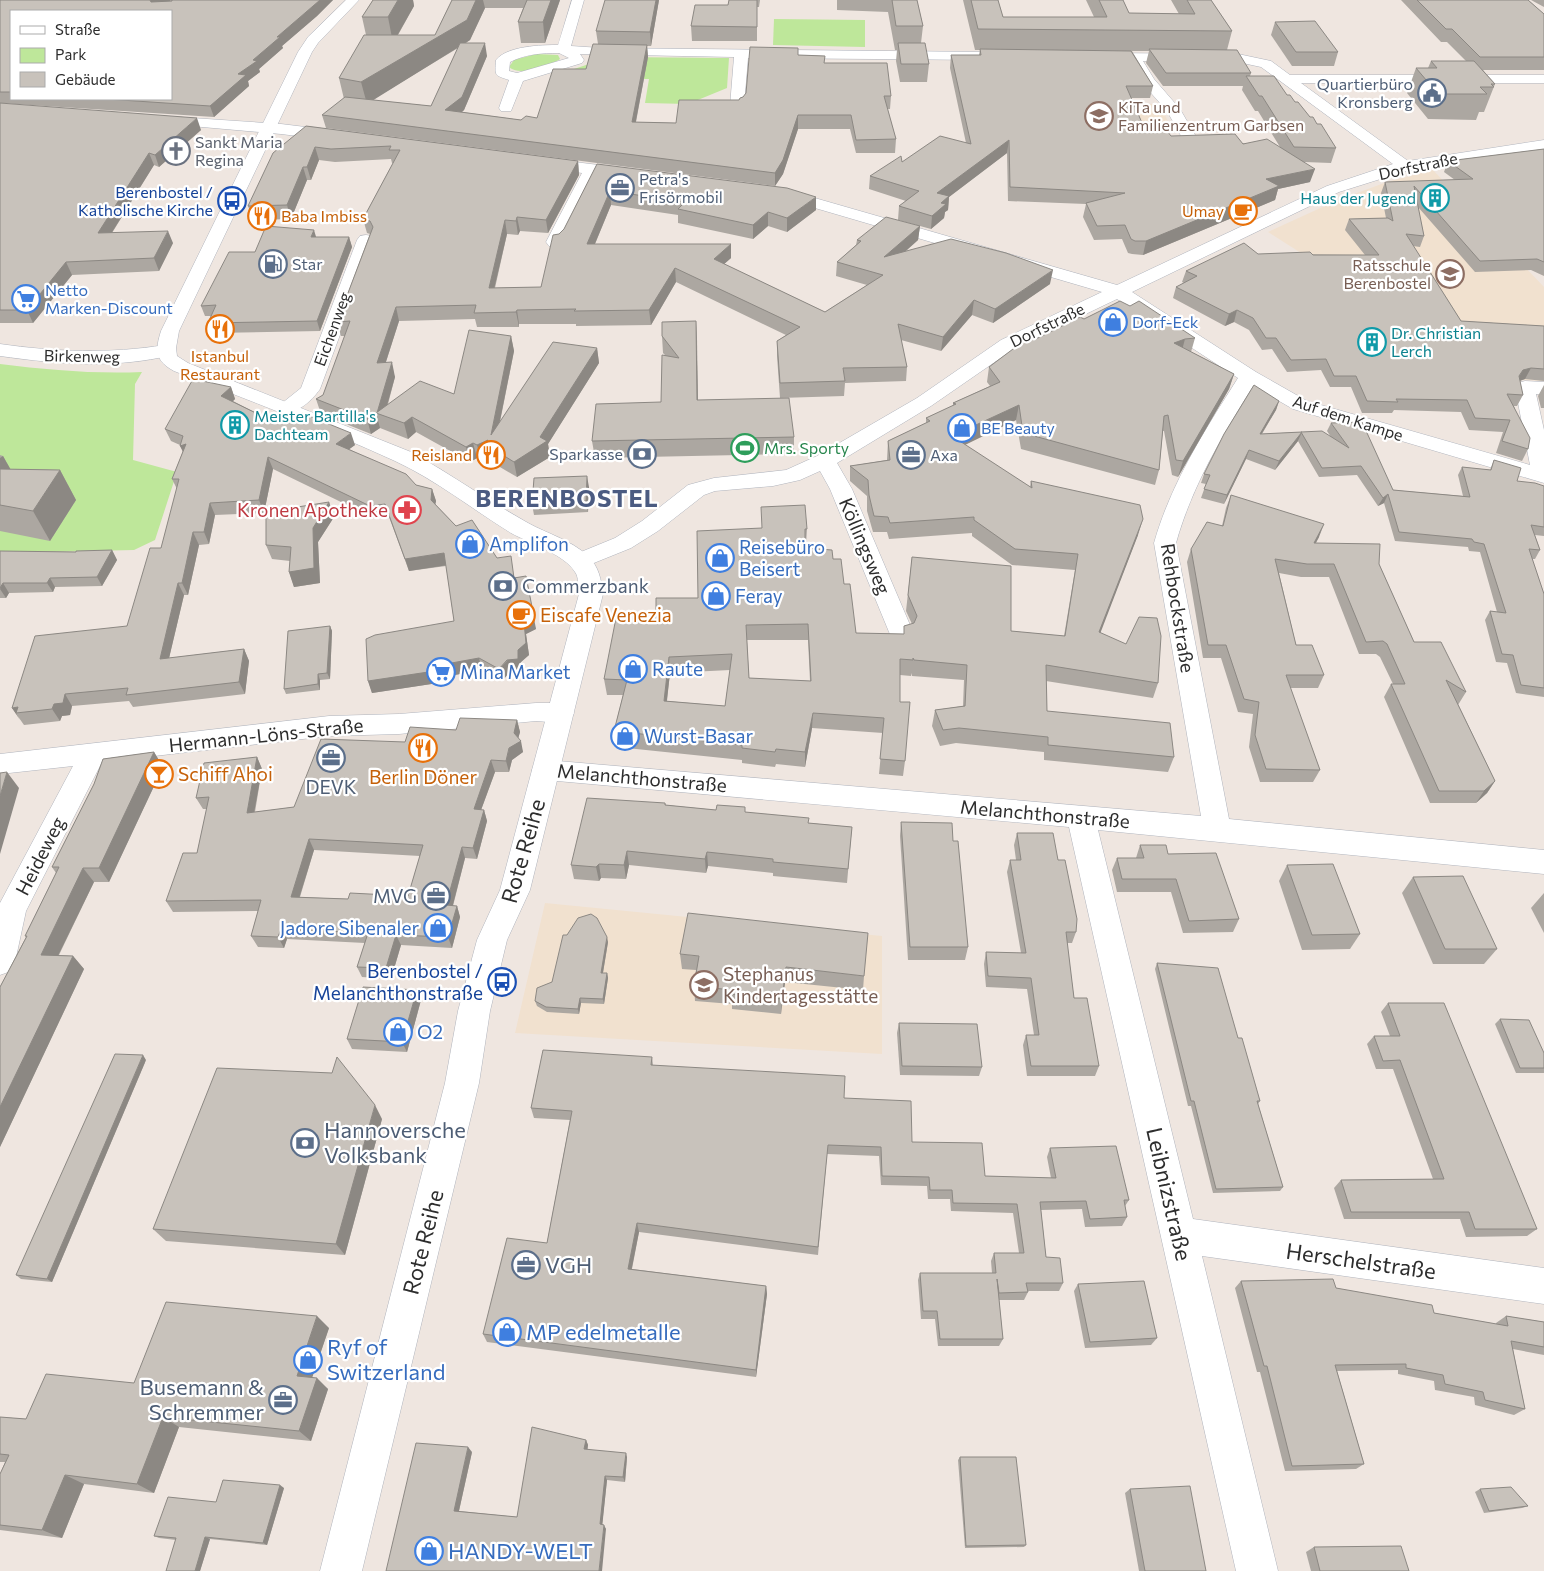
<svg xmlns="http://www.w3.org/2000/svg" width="1544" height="1571" viewBox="0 0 1544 1571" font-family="Commissioner,sans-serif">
	<rect width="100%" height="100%" fill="#efe6e0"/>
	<!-- education -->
	<g fill="#f1e1cf">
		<polygon points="1029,102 1160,104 1171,128 1155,136"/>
		<polygon points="1433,170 1544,287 1544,381 1423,375 1312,260 1268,232 1338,200 1387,182"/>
		<polygon points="545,903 882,936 882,1054 515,1033"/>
	</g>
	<!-- green -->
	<g fill="#bee79a">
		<polygon points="774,19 865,20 865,47 773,45"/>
		<path d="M536,54L558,55L560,59C550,66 519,77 509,67L514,60Z"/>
		<polygon points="610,57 729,58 727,88 688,104 645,103 649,79 565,78 565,72"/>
		<path d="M0,364C48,370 94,374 142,372L135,384L133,460L177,472L155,540L134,550L0,553Z"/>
	</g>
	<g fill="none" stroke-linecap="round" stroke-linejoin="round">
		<defs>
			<g id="street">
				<path d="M572,0H584L571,46L601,48L988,52L995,56L988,60L748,58L744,106L742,109H732L730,106L734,57L580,54L584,60L582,63L523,81L511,111H501L499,108L509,80C494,75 495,76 496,60C507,46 541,45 558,45ZM559,53L569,58L517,73L509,71L510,62C526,54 541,53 559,53Z"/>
				<path d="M1099,53L1238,54L1271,61L1290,75H1544V83H1301L1408,161L1544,140V150L1406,171L1339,192L1132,292L1256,372L1307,401L1530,465L1515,387L1518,383L1525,381L1544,382V394H1536L1544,430V483L1293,409L1253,386C1222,436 1192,486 1176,543L1229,819L1544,850V874L1098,830L1193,1219L1544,1268V1304L1202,1256L1278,1571H1236L1069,827L546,780L536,777L532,770L536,763L546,760L1201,816L1154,543C1171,483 1205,430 1238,378L1117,299L1015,348L931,406L837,463L852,489L913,632L910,638L901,640L892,638L889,632L830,489L820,471L800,480L773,486L715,491L704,495L658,531L631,548L579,569L571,566L567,561L571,556L615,538L642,521L688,485L714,478L786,470L817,456L917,398L1001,340L1102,292L774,196L772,193L774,190L780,188L1117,285L1327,186L1393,164L1261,67L1238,62L1143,61L1154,79L1180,109L1198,140L1195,143H1185L1167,111L1143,84L1130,61L1094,60L1092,57Z"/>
				<polygon points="162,116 281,124 338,131 343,133 346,136 343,139 338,141 281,134 157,123 155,120 157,117"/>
				<polygon points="542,158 631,169 637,171 639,174 637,177 631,179 597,175 564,242 561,246 555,247 549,246 546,242 582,173 536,166 534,163 536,160"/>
				<path d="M366,235L372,236L375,240L320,389C311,402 295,416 279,412L276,408L301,388L357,240L360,236Z"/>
				<path d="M0,344C56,352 109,354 165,345L172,347L175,351L172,355C115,369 57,364 0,356Z"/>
				<polygon points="536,703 561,703 570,706 574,713 570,720 561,723 536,721 399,734 329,736 102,762 26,911 15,962 11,971 0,975 0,903 73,766 0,774 0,754 329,716 399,714"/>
			</g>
			<path id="secondary" d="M346,0H359L318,43L312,52L179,331L176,348L177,356L188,363L411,452C451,474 488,501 528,523C548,534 571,540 588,556C599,567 601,579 603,594L530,890L507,940L490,1011L479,1083L362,1571H320L445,1083L458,1011L477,940L500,890L579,594C578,587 579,577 575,572C564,554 529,543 511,533C472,509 436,480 395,461C323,428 248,400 174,371C155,361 155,350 161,331L298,52L308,37Z"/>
		</defs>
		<!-- street casing -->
		<use href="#street" stroke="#b0b4bd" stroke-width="1"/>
		<!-- secondary casing -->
		<use href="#secondary" stroke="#b0b4bd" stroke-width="1"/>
		<!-- street -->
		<use href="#street" fill="#fff" fill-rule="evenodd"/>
		<!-- secondary -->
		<use href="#secondary" fill="#fff" fill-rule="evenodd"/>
	</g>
	<!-- wall -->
	<g fill="#aca7a1" fill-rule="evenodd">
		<path d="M0,0H333L317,16L282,46L283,48L259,69L260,72L248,81L249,86L214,117L0,103ZM11,11L171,99H11Z"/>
		<path d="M373,0H413L414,6L398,35H435L452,0H560L545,43H521L518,22L523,8H485L470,40L466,43L487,56L464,110L462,112L521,120L537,118L586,69L598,44L596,31L659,0L651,46H647L648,57L636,122L676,123L739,100L798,55L825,56L824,63L891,96L890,109H887L896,139L895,153H856L850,129H798L783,174L775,186L326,128L322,115L344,99L339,78L366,35L362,17ZM458,48L431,106L372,100Z"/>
		<polygon points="729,0 760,0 759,7 757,7 757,41 692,41 691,26 728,5"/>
		<polygon points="837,0 917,0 923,26 921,43 929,64 927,82 900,82 896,61 897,50 895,50 888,12 837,10"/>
		<path d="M963,0H998L1003,17H1094L1086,0H1123L1129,13L1179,14L1171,0H1211L1232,31L1227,50L1251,73L1250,76L1287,95L1317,124L1336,148L1331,163L1304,162L1310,182L1278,189L1275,200L1143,255L1132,254L1128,253L1122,239L1094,240L1083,217L1086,204L1008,201L1007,153L949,197L948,210L945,212L944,218L931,229L898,220L899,206L906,201L869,189L870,176L902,162L966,143L950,68L951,55H979L980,50H975ZM1132,51H1149L1146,63L1163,86H1243L1242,90L1255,111H1258L1280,147L1171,136L1146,132L1131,98H1150L1153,86Z"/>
		<polygon points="1401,0 1528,0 1544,14 1544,70 1483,70 1495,84 1484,112 1479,112 1476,120 1428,119 1407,93 1416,68 1428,68 1431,61 1466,61 1447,42 1441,42"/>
		<polygon points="1531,0 1544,0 1544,7"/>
		<polygon points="1275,22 1338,52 1334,66 1292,66 1271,35"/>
		<polygon points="0,103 201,130 159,167 154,165 112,233 173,243 159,271 72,275 33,323 0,323"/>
		<polygon points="306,126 578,161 579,175 548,233 520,231 518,235 507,234 495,288 541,287 559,234 564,229 597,164 816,210 787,232 768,226 753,239 678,223 678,215 611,205 595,244 731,244 731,258 724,264 825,312 867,285 836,276 837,262 856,245 857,240 920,226 918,240 906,251 1050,284 993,323 972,315 941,351 901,340 907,367 906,381 845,383 844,396 780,398 777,356 777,341 786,335 676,282 651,325 576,326 576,324 519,324 519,327 477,327 475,319 399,321 386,362 395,377 388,404 454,394 511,336 514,351 500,422 597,348 599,363 548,444 550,457 517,477 488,460 488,457 481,461 477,458 470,462 416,432 408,439 380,428 371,434 321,414 316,399 323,395 345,336 341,336 337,322 370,234 367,233 363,219 393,163 392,163 391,159 335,162 319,160 311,180 307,180 291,219 253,220 248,206"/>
		<polygon points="1544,149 1544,276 1531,270 1475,272 1418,207 1424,236 1420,247 1413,246 1461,321 1544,326 1544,381 1525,379 1520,381 1523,395 1517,406 1514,406 1528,449 1522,461 1496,453 1503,432 1469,430 1461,412 1394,410 1392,413 1362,413 1351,387 1330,387 1321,370 1287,372 1272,349 1262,350 1249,330 1234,322 1225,326 1173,298 1176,287 1184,283 1182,282 1186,271 1258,254 1365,255 1345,230 1349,219 1386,218 1381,193 1385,182 1455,180 1444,172 1448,161"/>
		<polygon points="316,237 349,237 352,247 320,331 212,333 208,323 211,316 205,316 201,306 255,252"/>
		<path d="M1084,319L1195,338L1191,352L1234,374L1229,389L1178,477L1172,475L1164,431H1163L1159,470L1155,485L1021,449L1016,420L965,445L1030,487L1031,481L1138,535L1100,632L1158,683L1153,698L1046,681L1047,711L1174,757L1168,772L1044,760V752L956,743L940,746L932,726L935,710L963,706L964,680L912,676L911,673V676L900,675V702L905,761L903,776L879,774L883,733L812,728L805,767L776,764L775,767L742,763V760L617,747L614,731L623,695H607L604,679L656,614L698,598L762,528L807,529L806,545H805V548L833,559L844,584L856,633L904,634L912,624L906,611L912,557L1011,631L1064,636L1075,570L1012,565L972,536V533L889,539L887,532H873L867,511V496L850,481V466L887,460L888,441L926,423V418L953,406V403L990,386L987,382L989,367L1034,340ZM747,640H808L810,681L749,678ZM730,670L725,706L667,701L670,673Z"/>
		<polygon points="696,321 698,400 794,437 794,454 595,458 592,441 661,402 666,356 663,353 662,336"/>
		<polygon points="1544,385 1544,408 1541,408 1538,396"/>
		<polygon points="231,387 235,399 233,401 266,418 355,445 349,449 416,485 432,489 436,501 435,504 456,526 497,558 515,578 536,629 526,634 529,655 521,662 520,671 510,672 502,681 482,670 438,678 438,683 372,693 368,681 454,621 446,566 409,571 389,517 374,518 273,469 264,513 215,515 209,544 199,545 188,595 184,595 169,658 244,649 249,661 245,694 133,707 129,701 72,706 70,715 62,716 60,721 24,725 12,708 127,626 161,548 177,489 172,479 183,451 180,445 171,441 165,429"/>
		<polygon points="1279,401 1276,410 1262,434 1302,432 1298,441 1275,470 1246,459 1224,504 1201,498 1206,484 1201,483 1204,474"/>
		<polygon points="1331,423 1393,490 1463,496 1458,475 1462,467 1490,470 1494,460 1517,481 1544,486 1544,536 1535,535 1540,550 1535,559 1532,559 1544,594 1544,697 1516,693 1507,663 1496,662 1485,620 1490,611 1497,612 1480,552 1469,551 1468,547 1395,541 1384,503 1378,506 1357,475 1319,477 1298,441 1301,432 1331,437 1327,431"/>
		<polygon points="0,455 3,456 10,469 60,470 76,500 50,541 0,531"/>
		<polygon points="589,487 588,512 534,515 532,504"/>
		<polygon points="1231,495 1319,537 1316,543 1379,564 1414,642 1466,692 1458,705 1458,704 1495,781 1487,793 1476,803 1430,803 1384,697 1391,684 1393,684 1380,657 1376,654 1359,654 1329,577 1301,577 1279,573 1296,645 1324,675 1318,688 1290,688 1320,770 1313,782 1260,782 1249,747 1253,714 1238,712 1221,658 1203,658 1187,562 1191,549 1222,526 1226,508"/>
		<polygon points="329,502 334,517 318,542 320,583 294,587 289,572 290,561 272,559 266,545"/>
		<polygon points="112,550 117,560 102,586 55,587 53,592 9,593 6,598 0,598 0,551 76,552"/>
		<polygon points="330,626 332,631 330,679 320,680 320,690 286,694 284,689"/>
		<path d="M517,720L520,732L518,738L523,752L512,760L509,772H495L481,810H484L487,821L477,859L465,858L453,906H457L460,917L452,948L401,945L391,979L362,977L357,967L365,943L287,939L284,948L258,947L251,936L258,911L173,912L166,901L197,853L207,809H203L196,798L257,757L262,769L255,812L294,807L405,742L456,730ZM314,850L420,856L408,896L348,899L300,897Z"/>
		<polygon points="154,752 163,767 109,882 94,882 59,955 73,956 84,969 0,1147 0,987 26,937 25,936 56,873 52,867 94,784 103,759"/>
		<polygon points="665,803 666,805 716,810 745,807 745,812 809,823 852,827 847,883 773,876 773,873 708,866 706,873 629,865 626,879 601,878 599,881 574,879 571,865"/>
		<polygon points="901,822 953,841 968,947 965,960 908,960 900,836"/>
		<polygon points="1017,833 1058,860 1076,932 1072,943 1067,943 1074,998 1099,1066 1095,1076 1027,1076 1023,1045 1026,1035 1034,1035 1027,989 986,987 984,964 986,952 1021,953 1007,872 1010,860 1016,860 1014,845"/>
		<polygon points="1140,845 1168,854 1239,919 1233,932 1183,933 1171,892 1117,892 1112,870 1117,858 1136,858"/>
		<polygon points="1287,865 1360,934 1350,949 1302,950 1279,881"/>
		<polygon points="1413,877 1497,949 1484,964 1433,964 1402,893"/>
		<polygon points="1544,893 1544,933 1531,908"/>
		<polygon points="608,942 603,973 607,973 608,978 604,1004 581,1003 579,1014 547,1012 537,1006 535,1001 552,982"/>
		<polygon points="680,954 864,976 863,990 785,982 781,1014 732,1009 732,1004 695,1001 694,986 696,970 682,969"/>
		<polygon points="1157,963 1238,1038 1260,1101 1258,1104 1283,1187 1280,1191 1213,1193 1191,1106 1188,1106 1155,969"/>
		<polygon points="417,990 421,1000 407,1052 352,1049 347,1039"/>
		<polygon points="1388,1003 1537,1229 1527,1236 1466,1237 1460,1219 1344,1219 1334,1188 1341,1180 1433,1179 1393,1069 1376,1069 1367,1044 1374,1036 1390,1036 1381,1012"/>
		<polygon points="1500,1019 1544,1053 1544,1073 1516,1073 1495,1024"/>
		<polygon points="899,1023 982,1067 979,1076 900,1075 897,1033"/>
		<polygon points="652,1057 653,1065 844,1098 912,1142 985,1176 1051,1178 1047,1157 1050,1148 1129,1200 1125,1206 1127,1217 1122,1226 1085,1227 1082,1209 1041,1210 1046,1257 1063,1283 1059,1291 1027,1291 1028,1292 1024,1300 999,1300 1003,1339 999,1346 938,1346 935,1319 921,1319 918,1280 920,1273 992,1273 991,1261 994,1253 1019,1253 1013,1213 951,1211 950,1199 928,1199 927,1186 881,1185 879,1156 827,1154 818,1255 639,1232 632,1269 766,1286 767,1294 756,1377 487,1342 483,1334 547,1243 570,1120 534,1118 531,1108"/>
		<polygon points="146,1060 52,1282 21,1279 16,1275"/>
		<polygon points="382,1119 345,1255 166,1241 153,1229"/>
		<polygon points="1241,1281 1336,1288 1434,1313 1496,1324 1496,1323 1506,1316 1544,1322 1544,1355 1513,1349 1525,1409 1514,1415 1475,1405 1474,1397 1435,1390 1434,1381 1398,1374 1398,1370 1337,1371 1364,1464 1356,1469 1285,1471 1260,1372 1257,1372 1235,1288"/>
		<polygon points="1078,1284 1157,1338 1151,1345 1085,1348 1074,1291"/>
		<polygon points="329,1328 312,1377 328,1389 311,1441 179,1427 154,1493 84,1484 62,1538 0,1530 0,1474 5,1462 0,1462 0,1417 26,1419 134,1383"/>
		<polygon points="586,1440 588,1445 587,1449 627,1457 625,1482 607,1480 602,1525 606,1529 386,1571 472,1452 459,1511 517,1517"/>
		<polygon points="960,1457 1026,1545 1024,1547 965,1548 958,1460"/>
		<polygon points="284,1488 267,1545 210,1539 200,1571 166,1571 176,1540 159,1538 154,1536 216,1502"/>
		<polygon points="1130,1489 1206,1571 1139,1571 1125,1493"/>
		<polygon points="1480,1489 1528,1506 1522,1508 1484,1513 1475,1492"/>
		<polygon points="1314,1547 1409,1571 1311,1571 1306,1552"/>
	</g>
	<!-- shaded-wall -->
	<g fill="#8c8883">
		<polygon points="150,0 170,0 170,1 153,11"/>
		<polygon points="320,0 333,0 317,16 282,46 283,48 259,69 260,72 248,81 249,86 214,117 210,106 238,74 277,37"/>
		<polygon points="398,0 413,0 414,6 393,43 388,17"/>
		<polygon points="476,0 483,0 485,8 470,40 367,104 361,82 467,20"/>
		<polygon points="551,0 560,0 545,43 543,22"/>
		<polygon points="656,0 659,0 651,46 650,32"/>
		<polygon points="485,43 487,56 464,110 448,124 445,110"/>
		<polygon points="647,45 648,57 633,136 632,122"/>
		<polygon points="798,115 798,129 783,174 775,186 775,173"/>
		<polygon points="197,118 201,130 159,167 155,155"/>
		<polygon points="1009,140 1007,153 949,197 948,210 945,212 944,218 931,229 932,216 937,193"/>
		<polygon points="315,147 319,160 311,180 307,167"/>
		<polygon points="149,153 154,165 104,245 98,233"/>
		<polygon points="578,161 579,175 548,233 546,220"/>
		<polygon points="303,167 307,180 291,219 287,205"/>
		<polygon points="1315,169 1310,182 1278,189 1275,200 1143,255 1146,241 1266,179"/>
		<polygon points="610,191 611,205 589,258 587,244"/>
		<polygon points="816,197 816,210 787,232 787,218"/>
		<polygon points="768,212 768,226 753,239 753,225"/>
		<polygon points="517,217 520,231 518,235 516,221"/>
		<polygon points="505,220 507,234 491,302 489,288"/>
		<polygon points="920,226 918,240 883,271 884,257"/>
		<polygon points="314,230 317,240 311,237"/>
		<polygon points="168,231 173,243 159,271 154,258"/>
		<polygon points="349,237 352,247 320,331 317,321"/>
		<polygon points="731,244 731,258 714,273 714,259"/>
		<polygon points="66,262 72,275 33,323 27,310"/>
		<polygon points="675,268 676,282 651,325 649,310"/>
		<polygon points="1053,270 1050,284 993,323 995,309"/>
		<polygon points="974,300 972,315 941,351 943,337"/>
		<polygon points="396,307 399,321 381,377 377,363"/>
		<polygon points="517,310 519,324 519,327 516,312"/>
		<polygon points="1237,310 1234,322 1225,326 1229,314"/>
		<polygon points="696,321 697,338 698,417 697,400"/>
		<polygon points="511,336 514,351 494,450 491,435"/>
		<polygon points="1185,339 1181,354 1174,343"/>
		<polygon points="597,348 599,363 548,444 550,457 517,477 514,462 540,437"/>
		<polygon points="392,362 395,377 384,416 377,413"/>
		<polygon points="1531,368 1525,379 1516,382 1513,387 1523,370"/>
		<polygon points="1234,374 1229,389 1178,477 1183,461"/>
		<polygon points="231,387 235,399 226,408 221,396"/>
		<polygon points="1279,401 1276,410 1256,443 1260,434"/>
		<polygon points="1019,405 1016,420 950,452 952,436"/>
		<polygon points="376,413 380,428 371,434 367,419"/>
		<polygon points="412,417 416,432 408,439 404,423"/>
		<polygon points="1302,432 1298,441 1275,470 1279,461"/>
		<polygon points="351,433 355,445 340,456 336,444"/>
		<polygon points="488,440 485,444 488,457 481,461 477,445"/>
		<polygon points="473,443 477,458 470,462 466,447"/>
		<polygon points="186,444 186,458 180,446"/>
		<polygon points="1249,450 1246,459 1224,504 1227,495"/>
		<polygon points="3,456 20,486 0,488 0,458"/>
		<polygon points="268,457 273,469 264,513 259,500"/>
		<polygon points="60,470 76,500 50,541 33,511"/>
		<polygon points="587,476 589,487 588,512 586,501"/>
		<polygon points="432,489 436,501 434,512 431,500"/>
		<polygon points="1388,494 1384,503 1378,506 1383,498"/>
		<polygon points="329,502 334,517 318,542 320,583 294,587 289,572 313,528"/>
		<polygon points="210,503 215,515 209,544 204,532"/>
		<polygon points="1143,519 1138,535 1095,647 1099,632"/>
		<polygon points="1324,524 1319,537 1308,556 1314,543"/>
		<polygon points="193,532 199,545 188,595 182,583"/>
		<polygon points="112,550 117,560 102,586 97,577"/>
		<polygon points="444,553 448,565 409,571 405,559"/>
		<polygon points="526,576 536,629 526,634 529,655 521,662 520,671 510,672 502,681 499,669 518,650 524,622"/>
		<polygon points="50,578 55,587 53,592 47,583"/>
		<polygon points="3,583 9,593 6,598 0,589"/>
		<polygon points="178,583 184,595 166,671 160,659"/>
		<polygon points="330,626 332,631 330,679 327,673"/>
		<polygon points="244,649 249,661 245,694 239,682"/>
		<polygon points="669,657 670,673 665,716 664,701"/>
		<polygon points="479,658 482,670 438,678 438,683 372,693 368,681 435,666"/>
		<polygon points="318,674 320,680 320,690 318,684"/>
		<polygon points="65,694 72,706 70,715 62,716 60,721 52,709 54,704"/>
		<polygon points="18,707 16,713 20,720 12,708"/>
		<polygon points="813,713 812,728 805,767 805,752"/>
		<polygon points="517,720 520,732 517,743 521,741 523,752 512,760 509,772 506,761"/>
		<polygon points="154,752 163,767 109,882 99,868"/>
		<polygon points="257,757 262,769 252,824 247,813"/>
		<polygon points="491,760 495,772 477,821 474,809"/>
		<polygon points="7,772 19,788 0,854 0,796"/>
		<polygon points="1495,781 1487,793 1476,803 1484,791"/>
		<polygon points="484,810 487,821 477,859 473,848"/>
		<polygon points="309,839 314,850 296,908 291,897"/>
		<polygon points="462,847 465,858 450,916 446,905"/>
		<polygon points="627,851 629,865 626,879 624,865"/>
		<polygon points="707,852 708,866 706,873 705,859"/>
		<polygon points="599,864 601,878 599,881 596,867"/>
		<polygon points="83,868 94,882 52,968 41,955"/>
		<polygon points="457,906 460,917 452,948 448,937"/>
		<polygon points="281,929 287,939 284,948 278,937"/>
		<polygon points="396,935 401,945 391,979 386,968"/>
		<polygon points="607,937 608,942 602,978 601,973"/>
		<polygon points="73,956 84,969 0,1147 0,1107"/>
		<polygon points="786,967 785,982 781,1014 782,999"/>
		<polygon points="607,973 608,978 604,1004 603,999"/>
		<polygon points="417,990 421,1000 407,1052 402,1042"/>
		<polygon points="580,998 581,1003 579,1014 578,1009"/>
		<polygon points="143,1055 146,1060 52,1282 47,1279"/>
		<polygon points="375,1105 382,1119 345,1255 336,1244"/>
		<polygon points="637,1223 639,1232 630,1277 628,1269"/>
		<polygon points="766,1286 767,1294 756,1377 756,1370"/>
		<polygon points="317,1316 329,1328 309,1387 297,1376"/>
		<polygon points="317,1378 328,1389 311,1441 299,1431"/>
		<polygon points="163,1417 179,1427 154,1493 137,1484"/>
		<polygon points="586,1440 588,1445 587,1454 584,1449"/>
		<polygon points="468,1447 472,1452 458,1515 454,1511"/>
		<polygon points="626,1453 627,1457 625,1482 623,1477"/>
		<polygon points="65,1475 84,1484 62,1538 42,1530"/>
		<polygon points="605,1476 607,1480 602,1528 600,1524"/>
		<polygon points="280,1485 284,1488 267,1545 263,1543"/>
		<polygon points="604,1525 606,1529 602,1571 599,1571"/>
		<polygon points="205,1537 210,1539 200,1571 195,1571"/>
	</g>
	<!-- building -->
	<g fill="#c8c2bb" stroke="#8c8883" fill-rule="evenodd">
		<polygon points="0,0 150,0 151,2 172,1 172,0 320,0 277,37 280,37 253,60 257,61 238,74 246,75 210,106 106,99 171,99 171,11 11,11 11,92 0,92"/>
		<polygon points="373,0 398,0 388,17 362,17"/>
		<polygon points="452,0 476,0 467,20 361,82 339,78 364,35 435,35"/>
		<polygon points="527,0 551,0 543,22 518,22"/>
		<polygon points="605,0 656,0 650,32 596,31"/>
		<polygon points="729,0 757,0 757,27 691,26 695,5 728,5"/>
		<polygon points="892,0 917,0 923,26 896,26"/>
		<polygon points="971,0 998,0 1003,17 1107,17 1099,0 1123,0 1129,13 1195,14 1187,0 1211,0 1232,31 978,29"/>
		<polygon points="1417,0 1528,0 1544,14 1544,57 1480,57 1452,29 1446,29"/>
		<polygon points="1315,21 1338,52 1296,52 1275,22"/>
		<polygon points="460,43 485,43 462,97 445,110 521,120 526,116 537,118 553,69 586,69 593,44 647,45 632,122 676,123 679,100 739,100 740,98 743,97 746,93 750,47 798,48 798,55 825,56 824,63 887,63 891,96 884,96 896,139 856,140 851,115 798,115 783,160 775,173 322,115 345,97 431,106"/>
		<polygon points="898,43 925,43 929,64 901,64"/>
		<polygon points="980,49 1131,51 1153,86 1126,86 1146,132 1167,131 1171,136 1235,134 1243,144 1267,139 1315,169 1266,179 1279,186 1146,241 1135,241 1131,239 1125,225 1097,226 1086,203 1125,193 1010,187 1009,140 937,193 949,196 941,203 946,204 932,216 899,206 919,191 870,176 901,156 902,162 940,136 971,144 951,55 981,55"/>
		<polygon points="1149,49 1237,50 1251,73 1166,73"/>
		<polygon points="1431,61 1474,61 1495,84 1491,84 1494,87 1480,87 1487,94 1438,94 1416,68 1437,68"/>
		<polygon points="1246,76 1274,76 1287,95 1290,95 1295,102 1298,102 1310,117 1313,117 1317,124 1321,124 1336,148 1294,147 1262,96 1259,96"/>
		<polygon points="0,103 197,118 155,155 149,153 98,233 168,231 154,258 66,262 27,310 0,310"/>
		<polygon points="306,126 578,161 546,220 517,217 516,221 505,220 489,288 541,287 553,235 559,234 564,229 597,164 787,188 816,197 787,218 768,212 753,225 678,209 685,202 610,191 587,244 731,244 714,259 825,312 883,275 837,262 861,241 857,240 886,217 920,226 884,257 951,239 1006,253 1053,270 995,309 974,300 943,337 898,324 907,367 843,368 845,381 780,383 777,341 800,327 675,268 649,310 574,311 576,309 517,310 516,312 474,313 476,305 396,307 377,363 392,362 377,413 367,419 316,399 323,395 350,321 337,322 373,227 370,221 363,219 400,150 389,150 391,146 331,149 315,147 307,167 303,167 287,205 248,206 273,153"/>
		<polygon points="1544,149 1544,262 1537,259 1480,261 1414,186 1424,236 1406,234 1461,321 1544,326 1544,369 1531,368 1523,370 1519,376 1523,395 1507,394 1530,438 1528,449 1502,441 1510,420 1475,418 1467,400 1396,399 1398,402 1367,401 1356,376 1334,376 1326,359 1291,360 1276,338 1266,338 1253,318 1237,310 1229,314 1176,287 1197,276 1186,271 1244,243 1258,254 1310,252 1313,255 1379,255 1349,219 1388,218 1393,221 1385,182 1473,179 1448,161"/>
		<polygon points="266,226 314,230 311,237 349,237 317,321 208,323 216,305 201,306 229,252 255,252"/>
		<path d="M1120,301L1130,306L1139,301L1195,338L1185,339L1174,343L1234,374L1183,461L1176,460L1168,415L1164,416L1159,470L1023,433L1019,405L952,436L1032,488L1031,481L1140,505L1143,519L1099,632L1126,644L1139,617L1157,618L1161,636L1158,683L1046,665L1047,711L1170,723L1174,757L1048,745V737L959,728L943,730L935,710L965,706L967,665L914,660L913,658V660L900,659V702H910L905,761L880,759L884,718L813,713L805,752L776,749L775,752L742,748V745L614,731L627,680L604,679L617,613L656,614V598H698L697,531L762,528L761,507L805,505L807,529H805V548L832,550L833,559H841L844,584H850L856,633L904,634V626L914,623L917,616L908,595L912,557L1011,566V631L1065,636L1078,554L1015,549L974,520V517L890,523L888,517L874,516L869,495L868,480L850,466L890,460L888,441L930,421L926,418L956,404L953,403L1000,382L989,367L1029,337L1034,340L1080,317L1084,319ZM808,624L811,681L749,678L746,625ZM732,654L725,706L664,701L669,657Z"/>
		<polygon points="696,321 697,400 789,398 794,437 592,441 596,404 661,402 662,355 679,358 662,336 662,322"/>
		<polygon points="469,330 511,336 491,435 553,342 597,348 540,437 547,441 514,462 485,444 488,440 477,445 473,443 466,447 412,417 404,423 376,413 420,381 454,394"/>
		<polygon points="193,379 231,387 221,396 266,418 270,415 285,423 302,413 351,433 336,444 406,474 416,485 432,489 431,500 456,526 472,520 497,558 511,556 514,578 526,576 534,617 524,622 526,643 518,650 518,659 507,660 499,669 479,658 435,666 435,671 368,681 366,639 375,635 454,621 444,553 405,559 385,504 370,506 268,457 259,500 210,503 204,532 193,532 182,583 178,583 160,659 244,649 239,682 126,695 128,688 65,694 63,703 54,704 52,709 16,713 18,707 12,708 35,636 127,626 150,548 161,548 179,479 172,479 186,444 180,446 183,436 165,429"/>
		<polygon points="1254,385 1279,401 1260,434 1302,432 1279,461 1249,450 1227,495 1204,489 1210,475 1204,474 1224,434"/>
		<polygon points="1362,422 1393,490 1470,497 1462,467 1491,470 1494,460 1521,468 1517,481 1535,483 1544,486 1544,527 1531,525 1540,550 1529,549 1544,594 1544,688 1521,685 1513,655 1502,654 1490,611 1506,613 1484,544 1474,542 1472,539 1399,532 1388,494 1383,498 1361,466 1322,468 1301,432 1322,431 1349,448 1331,423"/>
		<polygon points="0,469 60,470 33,511 0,505"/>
		<polygon points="587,476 586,501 532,504 534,478"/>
		<polygon points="1231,495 1324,524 1314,543 1380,544 1379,564 1414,642 1441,642 1466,692 1446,680 1495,781 1484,791 1439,791 1391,684 1405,684 1387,644 1383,641 1366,642 1334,564 1307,564 1275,559 1296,645 1312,645 1324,675 1286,675 1320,770 1266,769 1255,735 1259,702 1244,699 1226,645 1208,645 1191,549 1207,522 1223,526"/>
		<polygon points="329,502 313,528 314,568 289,572 291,547 266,545 266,512"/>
		<polygon points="112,550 97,577 50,578 47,583 3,583 0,588 0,551 76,552 76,551"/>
		<polygon points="330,626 327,673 318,674 318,684 284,689 288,631"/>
		<path d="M460,718L517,720L514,733L521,741L509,748L506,761L491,760L474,809L484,810L473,848L462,847L446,905L457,906L448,937L396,935L386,968L357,967L368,933L281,929L278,937L251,936L261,900L166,901L183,853H197L209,797L196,798L204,763L257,757L247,813L294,807L321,739L405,742L410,727L456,730ZM309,839L423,845L408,896L350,893L348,899L291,897Z"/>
		<polygon points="154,752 99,868 83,868 41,955 73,956 0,1107 0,987 27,936 25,936 59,867 52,867 94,784 103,759"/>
		<polygon points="7,772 0,796 0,773"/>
		<polygon points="587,798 665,803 665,805 716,810 717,805 745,807 745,812 809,818 808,823 852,827 848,869 773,862 773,859 707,852 705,859 627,851 624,865 599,864 596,867 571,865"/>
		<polygon points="901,822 952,823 953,841 958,841 968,947 910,947"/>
		<polygon points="1017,833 1053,833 1058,860 1065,860 1077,919 1076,932 1066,932 1074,998 1087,998 1099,1066 1031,1066 1026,1035 1039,1035 1031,978 988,976 986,952 1026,953 1010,860 1021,860"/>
		<polygon points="1140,845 1166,845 1168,854 1216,853 1239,919 1189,921 1176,879 1122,879 1117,858 1144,858"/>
		<polygon points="1333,864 1360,934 1312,935 1287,865"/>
		<polygon points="1463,876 1497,949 1445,949 1413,877"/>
		<polygon points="688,913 868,933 864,976 786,967 782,999 731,994 732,990 694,986 699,956 680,954"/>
		<polygon points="591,914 597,918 607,937 601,973 607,973 603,999 580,998 578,1009 546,1007 535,1001 537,988 552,982 563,935 567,935 578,918"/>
		<polygon points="1157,963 1218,968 1238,1038 1242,1038 1260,1101 1257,1101 1283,1187 1216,1189 1194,1101 1191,1101"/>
		<polygon points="363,987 417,990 402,1042 347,1039"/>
		<polygon points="1388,1003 1444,1003 1537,1229 1475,1229 1469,1212 1351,1212 1341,1180 1444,1179 1400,1060 1383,1061 1374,1036 1400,1036"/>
		<polygon points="1500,1019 1529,1020 1544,1053 1544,1068 1520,1068"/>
		<polygon points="899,1023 977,1024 982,1067 902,1066"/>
		<polygon points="543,1050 652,1057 651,1065 845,1076 844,1098 911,1101 912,1142 982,1143 985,1176 1056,1178 1050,1148 1116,1146 1129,1200 1124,1200 1127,1217 1090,1219 1086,1201 1040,1202 1046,1257 1060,1258 1063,1283 1026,1283 1028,1292 999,1293 997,1279 1003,1339 940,1339 937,1311 923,1311 920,1273 996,1273 994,1253 1024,1253 1017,1204 953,1203 952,1190 930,1190 929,1177 882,1176 881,1147 828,1145 818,1247 637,1223 628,1269 766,1286 756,1370 483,1334 507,1238 547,1243 572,1111 531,1108"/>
		<polygon points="115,1054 143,1055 47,1279 16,1275"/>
		<polygon points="337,1057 375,1105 336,1244 153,1229 217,1068 332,1073"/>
		<polygon points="1333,1279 1336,1288 1432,1305 1434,1313 1508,1326 1506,1316 1544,1322 1544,1347 1511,1341 1525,1409 1485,1400 1483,1392 1445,1384 1443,1375 1406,1368 1406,1364 1335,1365 1364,1464 1292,1466 1267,1366 1264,1366 1241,1281"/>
		<polygon points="1144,1281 1157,1338 1090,1342 1078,1284"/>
		<polygon points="166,1302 317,1316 297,1376 317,1378 299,1431 163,1417 137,1484 65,1475 42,1530 0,1525 0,1474 9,1455 0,1454 0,1417 26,1419 46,1374 134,1383"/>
		<polygon points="532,1427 586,1440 584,1449 626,1453 623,1477 605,1476 600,1524 604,1525 599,1571 386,1571 416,1443 468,1447 454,1511 517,1517"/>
		<polygon points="960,1457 1016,1457 1026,1545 966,1546"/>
		<polygon points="223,1480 280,1485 263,1543 205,1537 195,1571 166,1571 176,1538 154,1536 168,1497 216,1502"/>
		<polygon points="1190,1486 1206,1571 1145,1571 1130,1489"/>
		<polygon points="1511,1487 1528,1506 1489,1511 1480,1489"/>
		<polygon points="1401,1546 1409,1571 1320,1571 1314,1547"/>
	</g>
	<!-- icons -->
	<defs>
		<symbol id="civic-ring" viewBox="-11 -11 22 22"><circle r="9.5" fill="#fff" stroke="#5c6f8a" stroke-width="1.5"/><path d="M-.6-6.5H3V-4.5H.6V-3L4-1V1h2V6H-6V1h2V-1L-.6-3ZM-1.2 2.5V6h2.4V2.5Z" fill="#5c6f8a"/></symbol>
		<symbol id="school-ring" viewBox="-11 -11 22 22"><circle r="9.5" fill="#fff" stroke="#8d6e63" stroke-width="1.5"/><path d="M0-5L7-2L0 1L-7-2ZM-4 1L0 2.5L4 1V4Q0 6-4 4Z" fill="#8d6e63"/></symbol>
		<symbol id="church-ring" viewBox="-11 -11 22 22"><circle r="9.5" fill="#fff" stroke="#6b7280" stroke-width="1.5"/><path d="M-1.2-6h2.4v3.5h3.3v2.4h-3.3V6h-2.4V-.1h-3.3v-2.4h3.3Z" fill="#6b7280"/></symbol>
		<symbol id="office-ring" viewBox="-11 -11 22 22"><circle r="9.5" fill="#fff" stroke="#5c6f8a" stroke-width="1.5"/><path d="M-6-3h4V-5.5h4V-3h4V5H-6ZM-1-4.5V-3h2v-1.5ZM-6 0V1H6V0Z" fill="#5c6f8a"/></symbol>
		<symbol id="building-ring" viewBox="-11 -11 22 22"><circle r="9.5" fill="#fff" stroke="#0f9aa8" stroke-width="1.5"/><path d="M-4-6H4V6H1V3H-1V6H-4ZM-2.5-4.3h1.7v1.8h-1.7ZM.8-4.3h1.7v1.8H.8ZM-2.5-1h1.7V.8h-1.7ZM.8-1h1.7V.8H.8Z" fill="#0f9aa8"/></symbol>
		<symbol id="bus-ring" viewBox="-11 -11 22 22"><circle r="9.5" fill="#fff" stroke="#1a4fb4" stroke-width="1.5"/><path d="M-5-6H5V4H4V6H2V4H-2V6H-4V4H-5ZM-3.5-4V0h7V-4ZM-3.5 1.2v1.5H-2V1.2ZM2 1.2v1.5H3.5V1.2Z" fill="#1a4fb4"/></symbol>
		<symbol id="cafe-ring" viewBox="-11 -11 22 22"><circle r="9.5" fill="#fff" stroke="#e8710a" stroke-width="1.5"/><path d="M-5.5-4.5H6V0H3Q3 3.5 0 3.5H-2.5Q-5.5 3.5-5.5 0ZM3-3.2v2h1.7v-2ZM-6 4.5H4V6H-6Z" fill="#e8710a"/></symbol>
		<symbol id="restaurant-ring" viewBox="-11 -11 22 22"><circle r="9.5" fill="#fff" stroke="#e8710a" stroke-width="1.5"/><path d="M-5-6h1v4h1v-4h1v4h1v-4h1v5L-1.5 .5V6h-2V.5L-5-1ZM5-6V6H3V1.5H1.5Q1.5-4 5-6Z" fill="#e8710a"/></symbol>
		<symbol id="fuel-ring" viewBox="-11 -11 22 22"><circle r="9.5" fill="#fff" stroke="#5c6f8a" stroke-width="1.5"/><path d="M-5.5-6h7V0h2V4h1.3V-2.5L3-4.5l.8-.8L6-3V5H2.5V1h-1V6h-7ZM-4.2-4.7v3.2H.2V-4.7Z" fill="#5c6f8a"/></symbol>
		<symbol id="supermarket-ring" viewBox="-11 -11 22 22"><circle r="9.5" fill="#fff" stroke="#3f7fe0" stroke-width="1.5"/><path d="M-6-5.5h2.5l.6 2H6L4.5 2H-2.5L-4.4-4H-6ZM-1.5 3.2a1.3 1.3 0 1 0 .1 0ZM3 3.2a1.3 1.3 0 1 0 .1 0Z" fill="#3f7fe0"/></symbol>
		<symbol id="shop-ring" viewBox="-11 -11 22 22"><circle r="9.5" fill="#fff" stroke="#3f7fe0" stroke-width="1.5"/><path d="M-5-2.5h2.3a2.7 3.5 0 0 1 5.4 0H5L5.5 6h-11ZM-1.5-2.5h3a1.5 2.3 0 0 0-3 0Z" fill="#3f7fe0"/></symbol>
		<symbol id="stadium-ring" viewBox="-11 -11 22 22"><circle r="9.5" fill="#fff" stroke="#2e9e5b" stroke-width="1.5"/><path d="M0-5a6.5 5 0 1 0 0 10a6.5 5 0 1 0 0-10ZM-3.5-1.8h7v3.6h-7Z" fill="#2e9e5b"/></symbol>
		<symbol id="bank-ring" viewBox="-11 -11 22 22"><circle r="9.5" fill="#fff" stroke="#5c6f8a" stroke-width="1.5"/><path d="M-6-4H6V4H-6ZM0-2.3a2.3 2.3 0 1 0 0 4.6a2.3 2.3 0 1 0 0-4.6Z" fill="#5c6f8a"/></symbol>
		<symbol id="pharmacy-ring" viewBox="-11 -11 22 22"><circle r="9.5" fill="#fff" stroke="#e0444e" stroke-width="1.5"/><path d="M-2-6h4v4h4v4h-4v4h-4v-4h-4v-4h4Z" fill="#e0444e"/></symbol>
		<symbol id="bar-ring" viewBox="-11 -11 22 22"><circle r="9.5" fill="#fff" stroke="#e8710a" stroke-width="1.5"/><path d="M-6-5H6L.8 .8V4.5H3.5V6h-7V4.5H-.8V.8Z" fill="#e8710a"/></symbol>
	</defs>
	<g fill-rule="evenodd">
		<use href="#civic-ring" x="1416" y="77" width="32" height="32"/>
		<use href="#school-ring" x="1083" y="100" width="32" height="32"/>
		<use href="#church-ring" x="160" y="135" width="32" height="32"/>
		<use href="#office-ring" x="604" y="172" width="32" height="32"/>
		<use href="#building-ring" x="1419" y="182" width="32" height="32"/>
		<use href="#bus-ring" x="216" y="185" width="32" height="32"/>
		<use href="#cafe-ring" x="1227" y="195" width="32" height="32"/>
		<use href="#restaurant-ring" x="246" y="200" width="32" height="32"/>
		<use href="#fuel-ring" x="257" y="248" width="32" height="32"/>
		<use href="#school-ring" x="1434" y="258" width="32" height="32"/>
		<use href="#supermarket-ring" x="10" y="283" width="32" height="32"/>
		<use href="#shop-ring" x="1097" y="306" width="32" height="32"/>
		<use href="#restaurant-ring" x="204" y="313" width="32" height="32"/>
		<use href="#building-ring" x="1356" y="326" width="32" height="32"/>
		<use href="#building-ring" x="219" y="409" width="32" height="32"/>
		<use href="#shop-ring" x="946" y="412" width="32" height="32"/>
		<use href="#stadium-ring" x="729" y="432" width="32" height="32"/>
		<use href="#bank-ring" x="626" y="438" width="32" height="32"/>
		<use href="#restaurant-ring" x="475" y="439" width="32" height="32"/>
		<use href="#office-ring" x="895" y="439" width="32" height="32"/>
		<use href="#pharmacy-ring" x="391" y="494" width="32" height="32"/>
		<use href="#shop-ring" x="454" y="528" width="32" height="32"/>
		<use href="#shop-ring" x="704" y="542" width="32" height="32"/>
		<use href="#bank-ring" x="487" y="570" width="32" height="32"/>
		<use href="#shop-ring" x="700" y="580" width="32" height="32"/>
		<use href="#cafe-ring" x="505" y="599" width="32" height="32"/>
		<use href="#shop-ring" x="617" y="653" width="32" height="32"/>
		<use href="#supermarket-ring" x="425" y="656" width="32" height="32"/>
		<use href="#shop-ring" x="609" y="720" width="32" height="32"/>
		<use href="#restaurant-ring" x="407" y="732" width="32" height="32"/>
		<use href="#office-ring" x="315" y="742" width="32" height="32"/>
		<use href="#bar-ring" x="143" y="758" width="32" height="32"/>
		<use href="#office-ring" x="420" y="880" width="32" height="32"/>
		<use href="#shop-ring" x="422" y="912" width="32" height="32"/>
		<use href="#bus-ring" x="486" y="966" width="32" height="32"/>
		<use href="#school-ring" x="688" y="969" width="32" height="32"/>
		<use href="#shop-ring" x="382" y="1016" width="32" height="32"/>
		<use href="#bank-ring" x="289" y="1127" width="32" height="32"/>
		<use href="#office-ring" x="510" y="1249" width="32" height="32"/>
		<use href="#shop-ring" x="491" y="1316" width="32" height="32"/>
		<use href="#shop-ring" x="292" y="1344" width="32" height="32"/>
		<use href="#office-ring" x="267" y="1384" width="32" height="32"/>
		<use href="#shop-ring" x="413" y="1535" width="32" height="32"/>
	</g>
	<g text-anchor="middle" stroke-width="4.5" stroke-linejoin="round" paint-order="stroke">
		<!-- far-service labels -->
		<g font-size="16" fill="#4e5e75" stroke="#fff" text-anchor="start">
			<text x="1413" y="90" text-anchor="end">Quartierbüro<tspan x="1413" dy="18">Kronsberg</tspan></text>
			<text x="639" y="185">Petra's<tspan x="639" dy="18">Frisörmobil</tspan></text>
			<text x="292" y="270">Star</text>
			<text x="623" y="460" text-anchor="end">Sparkasse</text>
			<text x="930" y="461">Axa</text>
		</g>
		<!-- far-education labels -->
		<g font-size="16" fill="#785e54" stroke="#fff" text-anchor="start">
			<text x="1118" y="113">KiTa und<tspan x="1118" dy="18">Familienzentrum Garbsen</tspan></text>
			<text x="1431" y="271" text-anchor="end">Ratsschule<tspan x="1431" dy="18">Berenbostel</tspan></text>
		</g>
		<!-- far-worship labels -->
		<g font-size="16" fill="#5b616d" stroke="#fff" text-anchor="start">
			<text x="195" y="148">Sankt Maria<tspan x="195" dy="18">Regina</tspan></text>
		</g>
		<!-- far-street labels -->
		<g font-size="16" fill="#2d2d2d" stroke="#fff">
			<text transform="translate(1418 166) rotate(-12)" y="6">Dorfstraße</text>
			<text transform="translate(1047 325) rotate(-26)" y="6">Dorfstraße</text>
			<text transform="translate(332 329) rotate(-70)" y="6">Eichenweg</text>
			<text transform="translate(82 356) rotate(1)" y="6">Birkenweg</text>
			<text transform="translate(1348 418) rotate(18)" y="6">Auf dem Kampe</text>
		</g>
		<!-- far-transit labels -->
		<g font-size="16" fill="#164399" stroke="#fff" text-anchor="end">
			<text x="213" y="198">Berenbostel /<tspan x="213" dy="18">Katholische Kirche</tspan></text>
		</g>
		<!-- far-culture labels -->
		<g font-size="16" fill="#0d838f" stroke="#fff" text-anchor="start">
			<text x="1416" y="204" text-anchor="end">Haus der Jugend</text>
			<text x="1391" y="339">Dr. Christian<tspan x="1391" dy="18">Lerch</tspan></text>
			<text x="254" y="422">Meister Bartilla's<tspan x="254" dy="18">Dachteam</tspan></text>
		</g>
		<!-- far-food labels -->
		<g font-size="16" fill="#c56008" stroke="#fff" text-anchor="end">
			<text x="1224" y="217">Umay</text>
			<text x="281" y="222" text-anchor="start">Baba Imbiss</text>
			<text x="220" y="362" text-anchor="middle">Istanbul<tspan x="220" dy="18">Restaurant</tspan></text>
			<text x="472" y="461">Reisland</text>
		</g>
		<!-- far-shop labels -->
		<g font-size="16" fill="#366cbe" stroke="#fff" text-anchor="start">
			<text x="45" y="296">Netto<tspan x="45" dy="18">Marken-Discount</tspan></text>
			<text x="1132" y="328">Dorf-Eck</text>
			<text x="981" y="434">BE Beauty</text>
		</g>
		<!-- far-leisure labels -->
		<g font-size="16" fill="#27864d" stroke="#fff" text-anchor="start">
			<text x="764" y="454">Mrs. Sporty</text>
		</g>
		<!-- health labels -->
		<g font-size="19" fill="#be3a42" stroke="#fff" text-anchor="end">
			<text x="388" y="517">Kronen Apotheke</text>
		</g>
		<!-- shop labels -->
		<g font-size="19" fill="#366cbe" stroke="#fff" text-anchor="start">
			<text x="489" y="551">Amplifon</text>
			<text x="739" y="554">Reisebüro<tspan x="739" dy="22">Beisert</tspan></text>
			<text x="735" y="603">Feray</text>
			<text x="652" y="676">Raute</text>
			<text x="460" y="679">Mina Market</text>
			<text x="644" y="743">Wurst-Basar</text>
			<text x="419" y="935" text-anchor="end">Jadore Sibenaler</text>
			<text x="417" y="1039">O2</text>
		</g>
		<!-- street labels -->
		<g font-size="19" fill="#2d2d2d" stroke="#fff">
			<text transform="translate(865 546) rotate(67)" y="7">Köllingsweg</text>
			<text transform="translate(1178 608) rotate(81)" y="7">Rehbockstraße</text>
			<text transform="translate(266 735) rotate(-6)" y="7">Hermann-Löns-Straße</text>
			<text transform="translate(642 778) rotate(5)" y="7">Melanchthonstraße</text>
			<text transform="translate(1045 814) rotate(5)" y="7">Melanchthonstraße</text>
			<text transform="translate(40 856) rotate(-63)" y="7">Heideweg</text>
		</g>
		<!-- service labels -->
		<g font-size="19" fill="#4e5e75" stroke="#fff" text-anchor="start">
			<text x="522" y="593">Commerzbank</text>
			<text x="331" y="794" text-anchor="middle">DEVK</text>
			<text x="417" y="903" text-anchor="end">MVG</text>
		</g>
		<!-- food labels -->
		<g font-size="19" fill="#c56008" stroke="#fff" text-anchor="start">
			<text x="540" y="622">Eiscafe Venezia</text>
			<text x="178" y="781">Schiff Ahoi</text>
			<text x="423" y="784" text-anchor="middle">Berlin Döner</text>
		</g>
		<!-- transit labels -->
		<g font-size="19" fill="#164399" stroke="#fff" text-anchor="end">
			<text x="483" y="978">Berenbostel /<tspan x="483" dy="22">Melanchthonstraße</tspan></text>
		</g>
		<!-- education labels -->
		<g font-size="19" fill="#785e54" stroke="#fff" text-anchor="start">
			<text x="723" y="981">Stephanus<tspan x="723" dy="22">Kindertagesstätte</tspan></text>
		</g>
		<!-- near-street labels -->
		<g font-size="22" fill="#2d2d2d" stroke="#fff">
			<text transform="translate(523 851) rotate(-74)" y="8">Rote Reihe</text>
			<text transform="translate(1169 1194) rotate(77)" y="8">Leibnizstraße</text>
			<text transform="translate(423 1242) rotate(-76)" y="8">Rote Reihe</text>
			<text transform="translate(1361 1261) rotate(8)" y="8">Herschelstraße</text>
		</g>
		<!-- near-service labels -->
		<g font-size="22" fill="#4e5e75" stroke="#fff" text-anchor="start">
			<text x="324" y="1138">Hannoversche<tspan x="324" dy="25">Volksbank</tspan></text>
			<text x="545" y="1273">VGH</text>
			<text x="264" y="1395" text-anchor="end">Busemann &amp;<tspan x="264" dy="25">Schremmer</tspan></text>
		</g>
		<!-- near-shop labels -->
		<g font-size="22" fill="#366cbe" stroke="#fff" text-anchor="start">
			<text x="526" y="1340">MP edelmetalle</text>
			<text x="327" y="1355">Ryf of<tspan x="327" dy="25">Switzerland</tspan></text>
			<text x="448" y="1559">HANDY-WELT</text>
		</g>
		<!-- district labels -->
		<g font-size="24" font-weight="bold" letter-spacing="1" fill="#4b5b81" stroke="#fff">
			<text x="567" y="507">BERENBOSTEL</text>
		</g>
	</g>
	<!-- legend -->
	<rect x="10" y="10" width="162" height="90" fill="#ffffff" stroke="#ababab"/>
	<rect x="20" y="26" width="25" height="8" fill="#ffffff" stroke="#ababab"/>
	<text x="55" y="35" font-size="15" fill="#2d2d2d">Straße</text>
	<rect x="20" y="48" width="25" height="15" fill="#bee79a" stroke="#ababab"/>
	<text x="55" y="60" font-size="15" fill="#2d2d2d">Park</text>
	<rect x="20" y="72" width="25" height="15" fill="#c8c2bb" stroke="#ababab"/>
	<text x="55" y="85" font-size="15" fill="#2d2d2d">Gebäude</text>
</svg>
